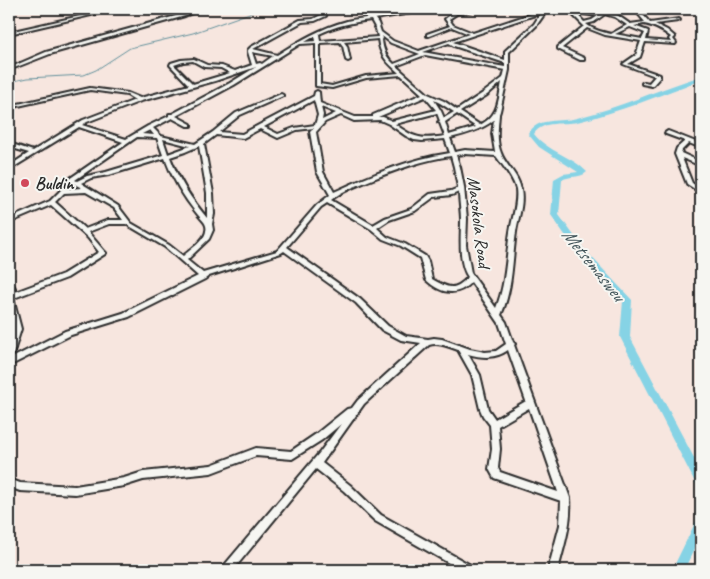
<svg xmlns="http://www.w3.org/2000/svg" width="710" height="579" viewBox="0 0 710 579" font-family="Caveat,sans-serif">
	<rect width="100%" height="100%" fill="#f7e6df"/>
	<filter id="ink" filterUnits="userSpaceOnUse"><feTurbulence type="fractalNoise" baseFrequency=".02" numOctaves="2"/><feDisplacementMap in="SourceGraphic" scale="10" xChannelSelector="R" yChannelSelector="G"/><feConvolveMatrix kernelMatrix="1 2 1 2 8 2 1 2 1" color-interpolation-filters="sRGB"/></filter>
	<g filter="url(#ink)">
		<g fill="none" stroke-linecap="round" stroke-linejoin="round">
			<!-- stream -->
			<polyline stroke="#62909b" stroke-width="1" points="9,82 28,78 84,75 96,70 130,48 193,33 261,9"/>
			<!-- river -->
			<g fill="#86d3e5" fill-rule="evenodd">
				<path d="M701,76V80C660,95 620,112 577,122C563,125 543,120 534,134C548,152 572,156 587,172C579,179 570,175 562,180L559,215L583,248L632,300L630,337L701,471V487L697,486L620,337L623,301L577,252L551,215L554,179L563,174L578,172L539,147L528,134C539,116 559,123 577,118C619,108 659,89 701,76Z"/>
				<polygon points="701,517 701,535 684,570 672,570 697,519"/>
			</g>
			<defs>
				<g id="minor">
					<polygon points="111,9 117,9 9,34 9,32"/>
					<polygon points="197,9 202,9 185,16 50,54 9,70 9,68 46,52 183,14"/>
					<path d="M324,9H328L326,16L315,21L302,22L253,49L277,55C299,41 321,28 347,21C354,19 362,19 370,17L361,9H365L373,17L417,10L459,11L482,9L480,10L458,13L449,19L453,25L473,33L543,10L544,9H548L536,26L509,52V70L500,111L499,114V115C498,127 496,141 501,153C505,165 519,175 521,190C524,204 518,218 516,232C512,260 513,289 501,315L506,322L513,342L515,344L514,345L570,498C572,523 564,546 558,570H548L560,525L561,501L494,478L489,469L492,449L490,425L483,416L480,409L472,375L458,350C449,347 439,342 429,345L364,404L322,463L350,485L381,515L474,567L475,570H461L375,521L344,491L316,469L233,570H222L223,567L320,452L341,424L322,440L292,459L256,456L211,473L143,480L124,486L75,494L20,491L9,487V479L20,483L75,486L124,478L143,472L211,465L256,448L291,451L316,434L347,409L352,408L358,400L421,343L401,340L382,330L356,303L284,251L281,253L209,276L205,279L129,317L71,335L9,366V345L13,329L9,311V281H11L15,288V292L63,274L99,252L88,238L51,205L11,222L9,223V219L50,201L60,191L69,179L123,142L79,127L9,170V166L29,153L9,147V143L33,151L83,120L135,100L127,95L90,90L9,108V106L90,88L128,93L140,98L189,85L170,65L171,63L181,60L194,59L207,65L222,66L235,71L252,65L248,52V50L251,47L300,20L313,19L323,14ZM417,12L453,13L445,19L450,26L427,34V36H429L452,27L469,34L419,51L393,41L381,32L378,23L375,19ZM541,13L534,24L505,51V60L453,42ZM371,20L376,29L378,37L320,41L319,34C335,26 353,22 371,20ZM315,36L316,41L305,42ZM382,36L391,43L420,54L394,64C386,57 383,50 382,40L383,38ZM378,39C380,56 387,62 399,73L366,76L332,86L320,84V43L340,42L343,46L346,60L348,61L350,60L347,46L344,42ZM316,43V86L332,88L366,78L401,75L422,94L373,115V117H355L320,103L319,92L317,91L315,92L314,96L242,134L219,132L240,115L283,96V95L281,94L236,113L213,132L195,144L161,136L153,128L172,118L187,126H191V124L176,116L234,85L300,44ZM449,43L454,46L505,63V67L423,52ZM252,52L273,56L262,64L260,63L256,64ZM425,55L505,70L503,78L483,93L457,110L444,101L428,94L396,66ZM193,61L204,67L221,68L230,73L193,84L174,65L183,62ZM256,67L230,83L172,114H169V116L148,126L126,139L82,125L87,122L141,101L215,81ZM502,82C498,101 499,115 480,125L460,112L487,95ZM425,97L436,110L392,121L383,117H378ZM314,100L318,115L315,125L294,128L278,134L264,127ZM434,100L440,103L454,112L444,118L441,111ZM321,107L336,113L322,120L323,115ZM437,113L440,121L438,122L440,123L445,136C420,140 414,138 395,124ZM457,114L476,127L449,135L445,122ZM341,115L354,121L380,120L389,124L406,136L414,140L422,141L445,139L450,153C409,159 371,175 334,192L323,172L316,132L325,122ZM494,120L492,134L495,152L465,150L455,152L450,138C466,134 481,130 494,120ZM314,128L310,132L317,172L330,195L317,205L277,251L203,273L187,260L209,239L213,230L212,224L214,214L213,193L204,144L216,135L243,138L260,129L278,138L297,130ZM150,130L154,135L142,134ZM137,137L157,138L163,155L106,172L87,176L77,181L75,180ZM163,139L190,146L168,154ZM199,146L207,193V218C191,199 178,179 170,157L185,152ZM465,154L496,156C503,166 513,177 516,189C518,203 512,218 510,232C506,257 506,284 496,308L471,273L466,245L467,219L464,187L460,167L456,155ZM451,156L454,167L458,188L451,191L430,194L411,209L385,218L373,225L331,200C343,190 359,185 373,179C399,169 422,160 451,156ZM165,158C172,178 184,198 198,215C202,220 208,224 206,231C205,240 190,250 183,256L169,245L131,223L118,206L81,183L91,178L109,175ZM72,183L82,188L67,189ZM86,192L114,208L123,220H108L85,229L55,202L64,193ZM459,192C459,201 461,211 461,220C461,237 458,263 468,277C454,292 448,288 432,279L428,261L425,256L405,244L387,237L377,228L389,220L415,211L434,197L452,195ZM327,203L371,229L383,239L401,246L420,258L426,280C440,293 457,298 471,282L499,323L506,344L496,351L485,352L470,349L442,339L434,338L428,339L406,336L388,326L360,299L287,247L321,207ZM109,224H126L165,247L198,276L123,313L65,331L12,358L21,329L14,302V298L67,278L105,254L106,253L105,252L88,232ZM508,350L526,401L495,419L488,409L480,375L468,354C483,358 495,359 508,350ZM529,408L558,492L500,472L498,468L500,449L498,426Z"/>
					<path d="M567,9H571L574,11L600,14L611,9H615L608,13L617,15L630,24L645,22L634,9H638L650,23L679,19L680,20L678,21L655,24L667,30L674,36L675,37L673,39L676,43L675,44L645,42L640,57L628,64L660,75V77L652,86L642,84V83L644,82L649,83L655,76L623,64L636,55L641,41L605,35L587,28L562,48L584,58V60H580L558,49V47L584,26ZM576,13L598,16L592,20L584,22ZM605,14L615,17L627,25L611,34C602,32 593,30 586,24L594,22ZM644,24C655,26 662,30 671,37L669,39L671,42L646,40L648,31L634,26ZM630,27L645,33L642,39L615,34Z"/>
					<polygon points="661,9 665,9 671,12 668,13"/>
					<polygon points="697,9 701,9 698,12 696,11"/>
					<polygon points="668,131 701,144 701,148 689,143 682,150 681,153 701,162 701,166 682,158 692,183 701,189 701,193 687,184 675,154 677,148 685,141 666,134 665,133"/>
				</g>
			</defs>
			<!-- minor casing -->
			<use href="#minor" stroke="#2b2b2b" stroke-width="4"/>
			<!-- minor -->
			<use href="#minor" fill="#f6f6f2" fill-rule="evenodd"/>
		</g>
	</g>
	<!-- markers -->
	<circle fill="#d1495b" stroke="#f6f6f2" stroke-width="2" cx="25" cy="183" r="5"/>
	<g text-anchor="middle" stroke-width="4" stroke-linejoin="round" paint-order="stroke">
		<!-- poi labels -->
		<g font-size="18" font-weight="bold" fill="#2b2b2b" stroke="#f6f6f2" text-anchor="start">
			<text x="35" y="189">Buldin</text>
		</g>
		<!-- street labels -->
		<g font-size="18" fill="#2b2b2b" stroke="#f6f6f2">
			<text transform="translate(479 222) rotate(83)" y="6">Masokola Road</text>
		</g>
		<!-- water labels -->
		<g font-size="19" font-style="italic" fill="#42555a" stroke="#f6f6f2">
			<text transform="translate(594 264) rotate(51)" y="7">Metsemasweu</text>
		</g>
	</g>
	<!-- margin -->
	<rect width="710" height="579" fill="none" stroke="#f6f6f2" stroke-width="30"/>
	<rect x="15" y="15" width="680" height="549" fill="none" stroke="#2b2b2b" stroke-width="2" filter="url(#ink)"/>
</svg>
